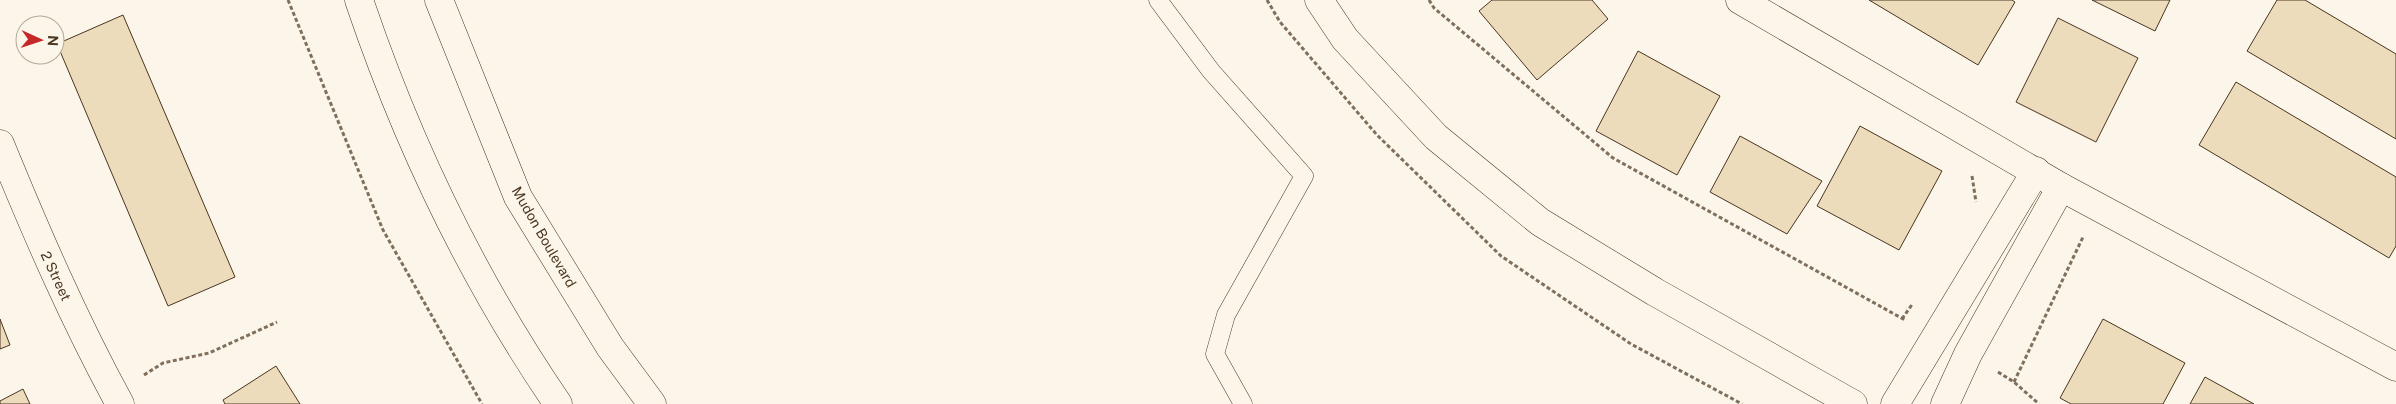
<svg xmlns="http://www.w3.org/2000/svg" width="2396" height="404" viewBox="0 0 2396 404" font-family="'Public Sans',sans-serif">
	<rect width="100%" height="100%" fill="#fbf6e9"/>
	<!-- building -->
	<g fill="#ecdcbc" stroke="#4a3520">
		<polygon points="1492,0 1592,0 1608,19 1537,80 1479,11"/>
		<polygon points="1869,0 2012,0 2015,2 1978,65"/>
		<polygon points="2092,0 2170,0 2155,31"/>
		<polygon points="2277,0 2305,0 2396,54 2396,139 2247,51"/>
		<polygon points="123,15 235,277 168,306 57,44"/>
		<polygon points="2058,18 2138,58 2096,142 2016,102"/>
		<polygon points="1638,51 1720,96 1677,175 1596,131"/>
		<polygon points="2236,82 2396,177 2396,246 2389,258 2199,145"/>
		<polygon points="1860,126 1942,171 1899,250 1817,206"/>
		<polygon points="1740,136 1822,181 1787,234 1710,192"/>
		<polygon points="0,319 10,345 0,349"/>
		<polygon points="2103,319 2185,363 2163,404 2071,404 2060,398"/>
		<polygon points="276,366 300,404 225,404 223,400"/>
		<polygon points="2205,377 2254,404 2190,404"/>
		<polygon points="23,389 30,404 0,404 0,401"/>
	</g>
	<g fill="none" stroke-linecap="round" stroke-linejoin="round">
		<defs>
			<polyline id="lane" points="1158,0 1211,71 1304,176 1226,315 1215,354 1243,404"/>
			<g id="street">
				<polyline points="1740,0 2061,187 2396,367"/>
				<path d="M0,144C36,232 74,320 120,404"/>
				<polyline points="1895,404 2036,171"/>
				<polyline points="1945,404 1968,354 2061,187"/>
			</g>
			<g id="secondary">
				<path d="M359,0C407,142 473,280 558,404"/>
				<polyline points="439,0 518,197 610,347 652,404"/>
				<polyline points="1319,0 1345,39 1436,137 1540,222 1655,292 1853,404"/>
			</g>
		</defs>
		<!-- lane casing -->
		<use href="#lane" stroke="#4a3520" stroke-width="19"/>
		<!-- street casing -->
		<use href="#street" stroke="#4a3520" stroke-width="29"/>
		<!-- secondary casing -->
		<use href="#secondary" stroke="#4a3520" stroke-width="29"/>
		<!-- path -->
		<g stroke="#7f6f5c" stroke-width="3" stroke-dasharray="4 2.5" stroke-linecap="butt">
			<polyline points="288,0 383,230 482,404"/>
			<polyline points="1267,0 1280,22 1377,135 1501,256 1631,344 1742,404"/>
			<polyline points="1429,0 1434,8 1613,158 1905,320"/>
			<polyline points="1972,176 1976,202"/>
			<polyline points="1902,319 1913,303"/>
			<polyline points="1998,372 2014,382 2039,404"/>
			<polyline points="144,375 163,363 209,353 277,322"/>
			<polyline points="2014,382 2083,237"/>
		</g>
		<!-- lane -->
		<use href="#lane" stroke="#fbf6e9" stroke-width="18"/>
		<!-- street -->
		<use href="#street" stroke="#fbf6e9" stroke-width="28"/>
		<!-- secondary -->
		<use href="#secondary" stroke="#fbf6e9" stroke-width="28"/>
	</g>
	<g text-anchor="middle" stroke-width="4" stroke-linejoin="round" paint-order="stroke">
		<!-- street labels -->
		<g font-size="14" fill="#4a3520" stroke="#fbf6e9">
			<text transform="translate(544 237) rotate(60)" y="5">Mudon Boulevard</text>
			<text transform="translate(56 276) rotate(65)" y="5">2 Street</text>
		</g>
	</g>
	<!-- north arrow -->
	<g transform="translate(40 40) rotate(93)"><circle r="24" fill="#fbf6e9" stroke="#b4a999"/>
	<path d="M0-4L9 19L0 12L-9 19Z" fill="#c62828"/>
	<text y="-8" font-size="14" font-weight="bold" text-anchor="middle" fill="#4a3520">N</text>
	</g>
</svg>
